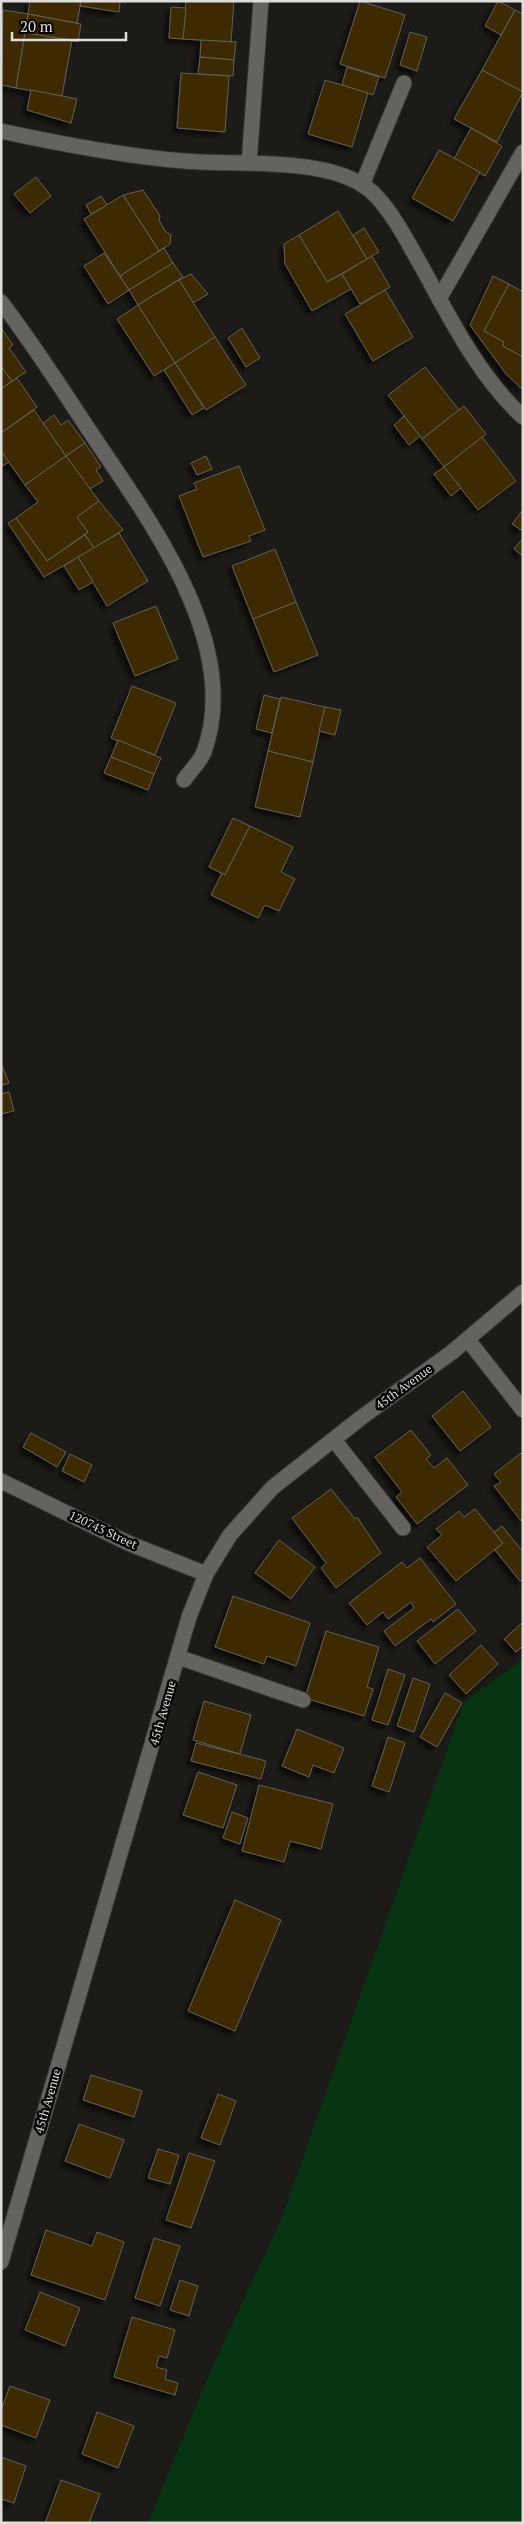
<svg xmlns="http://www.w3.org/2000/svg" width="524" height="2524" viewBox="0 0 524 2524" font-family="'PT Serif',serif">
	<defs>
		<filter id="shadow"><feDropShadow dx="-4.5" dy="4.5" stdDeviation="2.5" flood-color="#0009"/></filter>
	</defs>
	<rect width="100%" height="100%" fill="#1d1b17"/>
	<!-- green -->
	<polygon fill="#073413" points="523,1659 523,2523 148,2523 209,2374 281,2220 464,1702"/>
	<!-- building -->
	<g fill="#3e2b00" stroke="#615f5b" filter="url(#shadow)">
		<polygon points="30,1 81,1 77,23 28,14"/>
		<polygon points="81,1 120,1 119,12 80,6"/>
		<polygon points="186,1 234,1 231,42 183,39"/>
		<polygon points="360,1 405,15 385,78 340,64"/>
		<polygon points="498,1 515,10 501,35 485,26"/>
		<polygon points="171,7 186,8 183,39 169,38"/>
		<polygon points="3,10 28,14 16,88 1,85"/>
		<polygon points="515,10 523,14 523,92 482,70"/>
		<polygon points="28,14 81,24 78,42 25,33"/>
		<polygon points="410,32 427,37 417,71 400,65"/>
		<polygon points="25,33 72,40 62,96 16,88"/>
		<polygon points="201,40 236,42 234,60 200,57"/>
		<polygon points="200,57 234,60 233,76 198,74"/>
		<polygon points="347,67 379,77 373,95 342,85"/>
		<polygon points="482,70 523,92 497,142 454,119"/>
		<polygon points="181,73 229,76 225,132 177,128"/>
		<polygon points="325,80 368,93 352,147 308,134"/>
		<polygon points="31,90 77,99 71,123 27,110"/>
		<polygon points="471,128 502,146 485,176 454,159"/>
		<polygon points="439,150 480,172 453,221 412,198"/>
		<polygon points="36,177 51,196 30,213 14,194"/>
		<polygon points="143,190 160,216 159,220 165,231 171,235 170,244 159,251 123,195"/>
		<polygon points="123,195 159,251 120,276 84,219"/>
		<polygon points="101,196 107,205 91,214 86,205"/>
		<polygon points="338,211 367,259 327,282 299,235"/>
		<polygon points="364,228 379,252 367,259 353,235"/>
		<polygon points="299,235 327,282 342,274 351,289 312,311 285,264 284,244"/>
		<polygon points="164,248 173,263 129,290 120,276"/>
		<polygon points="104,253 129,290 108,304 84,266"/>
		<polygon points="372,256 390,287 360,304 342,274"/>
		<polygon points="173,263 183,277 138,305 129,290"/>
		<polygon points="191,274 208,294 193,303 179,280"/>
		<polygon points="493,276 509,284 484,331 504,342 503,346 523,357 523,390 506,374 470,325"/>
		<polygon points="179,280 215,337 175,363 138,305"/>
		<polygon points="509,284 523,292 523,357 503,346 504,342 484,331"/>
		<polygon points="385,290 413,337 373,361 345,314"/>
		<polygon points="138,305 175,363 154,376 117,319"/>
		<polygon points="1,328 13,345 9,348 26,372 12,381 1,367"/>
		<polygon points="242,328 260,358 246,367 228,338"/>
		<polygon points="215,337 246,385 206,410 175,363"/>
		<polygon points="175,363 204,408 192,415 164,370"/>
		<polygon points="1,367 12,381 1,389"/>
		<polygon points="425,367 459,410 422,439 388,395"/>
		<polygon points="17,378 37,407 1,433 1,389"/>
		<polygon points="464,406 486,434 444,467 422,439"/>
		<polygon points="34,410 66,456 25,485 1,451 1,433"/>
		<polygon points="54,415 61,425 68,420 85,443 66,456 43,423"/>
		<polygon points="404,416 420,436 409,445 394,425"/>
		<polygon points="482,437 516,481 478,510 444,467"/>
		<polygon points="85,443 101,467 96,470 103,481 90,489 66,456"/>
		<polygon points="1,451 9,462 1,467"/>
		<polygon points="66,456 99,501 77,517 88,532 47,561 16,518 38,502 25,485"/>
		<polygon points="206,456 212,469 197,475 191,463"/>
		<polygon points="239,466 265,530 249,536 251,541 203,557 179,496 197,489 194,483"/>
		<polygon points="444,467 461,488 451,496 434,474"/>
		<polygon points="99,501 123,530 94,548 85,535 88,532 77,517"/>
		<polygon points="523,510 523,531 512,524"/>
		<polygon points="16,518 47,561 85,535 94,548 44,577 8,523"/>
		<polygon points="119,533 148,581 107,606 78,557"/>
		<polygon points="523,538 523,556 514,549"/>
		<polygon points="275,549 296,602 253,619 232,566"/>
		<polygon points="78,557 93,582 79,590 64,566"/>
		<polygon points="296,602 318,655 274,672 253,619"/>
		<polygon points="156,606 178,659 135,676 113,623"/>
		<polygon points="132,686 176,703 155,755 111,738"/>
		<polygon points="264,695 280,699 272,733 256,729"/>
		<polygon points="281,697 325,707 313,762 268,751"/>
		<polygon points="325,707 341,710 335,735 319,731"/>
		<polygon points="118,740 161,758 154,774 111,757"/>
		<polygon points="268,751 313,762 300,817 255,807"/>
		<polygon points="111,757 154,774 148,790 104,773"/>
		<polygon points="233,818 250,826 225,875 209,867"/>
		<polygon points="250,826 293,847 281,872 295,879 279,911 265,905 258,918 211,895 222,873 225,875"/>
		<polygon points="1,1063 9,1083 1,1086"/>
		<polygon points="9,1092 14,1111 1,1114 1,1094"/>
		<polygon points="463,1391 491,1427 460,1451 432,1416"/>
		<polygon points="411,1430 431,1455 426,1459 434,1468 447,1458 468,1485 417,1524 396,1497 402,1492 375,1457"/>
		<polygon points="31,1433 66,1452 57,1467 23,1447"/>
		<polygon points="521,1453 523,1454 522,1522 494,1486 501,1482 494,1474"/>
		<polygon points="70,1454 92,1465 84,1482 62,1471"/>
		<polygon points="331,1489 355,1519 357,1517 381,1553 336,1588 321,1568 326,1563 292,1518"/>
		<polygon points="475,1509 503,1543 456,1581 427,1547 442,1535 436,1529 459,1511 464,1517"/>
		<polygon points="502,1526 523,1552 523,1579 520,1581 495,1550 503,1543 494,1532"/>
		<polygon points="279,1540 315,1567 291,1599 255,1573"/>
		<polygon points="420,1558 456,1604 433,1622 431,1619 395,1646 384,1631 414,1608 411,1602 388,1619 383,1612 367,1625 349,1603 402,1562 407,1568"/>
		<polygon points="233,1596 310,1623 296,1666 267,1656 264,1664 215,1647"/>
		<polygon points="458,1609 476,1631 435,1664 417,1641"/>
		<polygon points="523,1622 523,1646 516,1652 504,1639"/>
		<polygon points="326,1631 379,1647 367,1687 373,1689 364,1716 305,1698"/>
		<polygon points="481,1645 498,1664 466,1694 449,1675"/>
		<polygon points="388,1669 405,1675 388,1725 372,1720"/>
		<polygon points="413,1678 430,1684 414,1732 397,1726"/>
		<polygon points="445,1693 462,1703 437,1747 420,1737"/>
		<polygon points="204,1701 251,1715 240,1754 193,1740"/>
		<polygon points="297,1729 344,1748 334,1773 313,1765 309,1777 282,1766"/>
		<polygon points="388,1737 405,1743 389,1792 372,1786"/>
		<polygon points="196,1743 266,1761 261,1779 191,1761"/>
		<polygon points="198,1772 237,1785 223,1828 183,1815"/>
		<polygon points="259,1785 333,1804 321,1849 290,1841 284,1862 242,1851"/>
		<polygon points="232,1812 248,1818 240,1844 223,1838"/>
		<polygon points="235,1900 281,1920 235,2031 188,2011"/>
		<polygon points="91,2075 142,2091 134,2117 83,2100"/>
		<polygon points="218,2094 236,2101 220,2145 201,2138"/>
		<polygon points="79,2124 124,2140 110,2178 65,2161"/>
		<polygon points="158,2149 179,2155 170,2184 148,2178"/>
		<polygon points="189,2153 215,2161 191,2228 166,2220"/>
		<polygon points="46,2230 92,2246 97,2232 124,2242 105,2300 31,2275"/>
		<polygon points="154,2238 180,2246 160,2306 135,2298"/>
		<polygon points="180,2280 198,2286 189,2316 170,2310"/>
		<polygon points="40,2292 80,2308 65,2346 25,2330"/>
		<polygon points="132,2317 175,2330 167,2358 159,2356 156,2367 167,2370 165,2379 178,2383 175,2395 114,2377"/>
		<polygon points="10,2386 50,2400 36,2438 1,2425 1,2410"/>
		<polygon points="97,2412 134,2426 118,2468 82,2454"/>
		<polygon points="1,2457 26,2466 14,2503 1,2499"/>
		<polygon points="61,2480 100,2494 89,2523 45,2523"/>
	</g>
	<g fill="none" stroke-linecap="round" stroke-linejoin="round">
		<defs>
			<g id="lane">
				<polyline points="249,163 261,1"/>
				<polyline points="362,185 404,83"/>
				<polyline points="439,299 523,152"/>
				<polyline points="468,1340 523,1410"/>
				<polyline points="334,1440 403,1528"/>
				<polyline points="178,1657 303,1700"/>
			</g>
			<g id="street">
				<path d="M1,131C61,144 122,156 184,161C237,166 339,154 377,197C396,218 408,243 422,267C449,317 480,378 523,417"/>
				<path d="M1,302C34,345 63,391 93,436C149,520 243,644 204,752C200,762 190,771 184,780"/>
				<polyline points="1,1481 128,1543 206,1574"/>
				<polyline points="1,2262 189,1617 206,1574 230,1535 272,1488 362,1417 451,1353 523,1292"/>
			</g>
		</defs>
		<!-- lane casing -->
		<use href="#lane" stroke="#373533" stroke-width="17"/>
		<!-- street casing -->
		<use href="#street" stroke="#373533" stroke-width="17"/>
		<!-- lane -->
		<use href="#lane" stroke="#65635f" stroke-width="15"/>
		<!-- street -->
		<use href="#street" stroke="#65635f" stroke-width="15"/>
	</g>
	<g text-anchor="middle" stroke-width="5" stroke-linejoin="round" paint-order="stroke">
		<!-- street labels -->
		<g font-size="12" fill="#dfdddb" stroke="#060605">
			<text transform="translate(404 1387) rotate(-36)" y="4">45th Avenue</text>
			<text transform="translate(103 1530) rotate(25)" y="4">120743 Street</text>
			<text transform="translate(163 1713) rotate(-74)" y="4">45th Avenue</text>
			<text transform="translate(48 2101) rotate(-74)" y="4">45th Avenue</text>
		</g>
	</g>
	<!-- border -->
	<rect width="524" height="2524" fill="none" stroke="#dfdddb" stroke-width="5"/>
	<!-- scale -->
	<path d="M12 32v8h114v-8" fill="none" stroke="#dfdddb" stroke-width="2.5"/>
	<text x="20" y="32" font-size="15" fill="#dfdddb" stroke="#060605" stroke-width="4" paint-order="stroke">20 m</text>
</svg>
